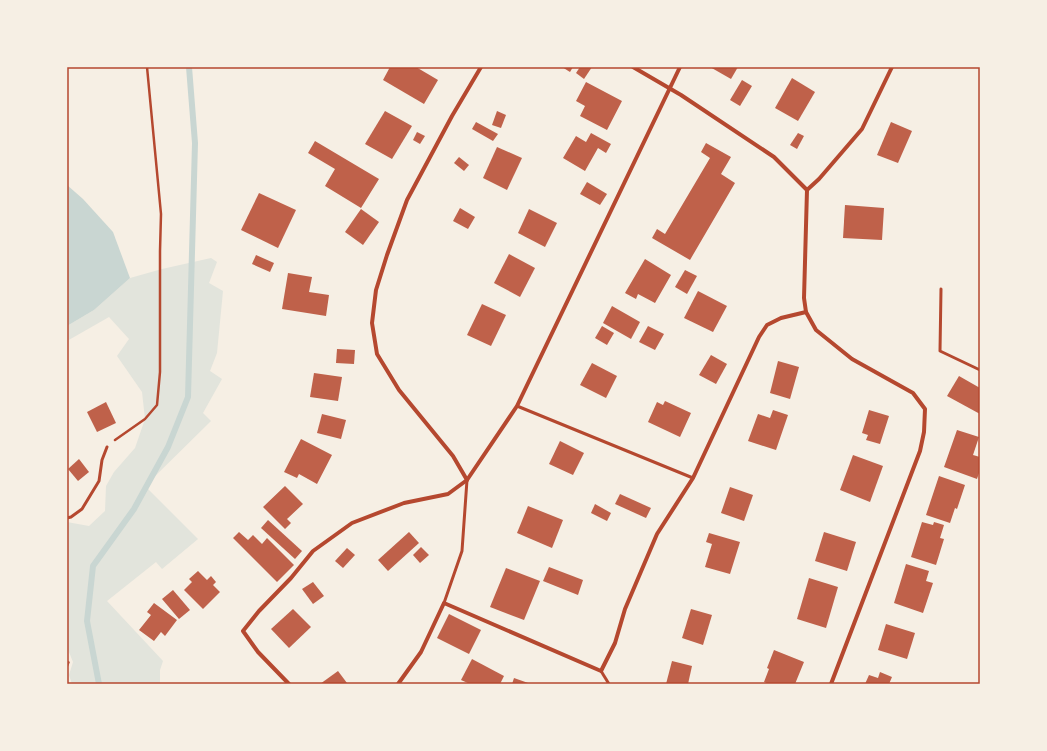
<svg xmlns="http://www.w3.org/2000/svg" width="1047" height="751" viewBox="0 0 1047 751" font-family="Inter,sans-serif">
	<rect width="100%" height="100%" fill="#f6efe4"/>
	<!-- green -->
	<polygon fill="#e2e4dc" points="211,258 217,262 209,283 223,291 217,353 210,371 222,379 203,413 211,421 145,486 198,539 162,569 156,562 107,601 163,661 160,670 160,684 72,684 69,675 73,662 67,647 67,522 89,526 105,511 106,486 114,472 135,448 145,419 142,392 117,356 129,339 109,317 67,341 67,326 94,310 130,278 162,269"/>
	<!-- water -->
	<polygon fill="#c9d6d2" points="67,185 83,199 113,232 130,278 94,310 67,326"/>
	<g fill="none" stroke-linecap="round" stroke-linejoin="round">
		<!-- stream -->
		<polyline stroke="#c9d6d2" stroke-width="6" points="99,684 87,621 93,566 134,509 168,447 188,397 195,143 189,67"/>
	</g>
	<!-- building -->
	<g fill="#bf614a">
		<polygon points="390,67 416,67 438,80 424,104 383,80"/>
		<polygon points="562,67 573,67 570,72"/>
		<polygon points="580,67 592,67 584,79 576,73"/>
		<polygon points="710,67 738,67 731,79"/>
		<polygon points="792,78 815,92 798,121 775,108"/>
		<polygon points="742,80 752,86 740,106 730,100"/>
		<polygon points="586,82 622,101 607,130 580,116 585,106 576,101"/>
		<polygon points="385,111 412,126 392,159 365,144"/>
		<polygon points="497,111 506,115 501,128 492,125"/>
		<polygon points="476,122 498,134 493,141 472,129"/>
		<polygon points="891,122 912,131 898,163 877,155"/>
		<polygon points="417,132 425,136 420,144 413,140"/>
		<polygon points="591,133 611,144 606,153 598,148 585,171 563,158 576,136 586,142"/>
		<polygon points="798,133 804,136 797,149 790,145"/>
		<polygon points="315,141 379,179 361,208 325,186 335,169 308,153"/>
		<polygon points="706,143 731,157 721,174 735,183 690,260 652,238 657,229 665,234 710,158 701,152"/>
		<polygon points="497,147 522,158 507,190 483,178"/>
		<polygon points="459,157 469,165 464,171 454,163"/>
		<polygon points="587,182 607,194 600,205 580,194"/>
		<polygon points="259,193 296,210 278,248 241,230"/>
		<polygon points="845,205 884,208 882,240 843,238"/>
		<polygon points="460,208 475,217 468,229 453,221"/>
		<polygon points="361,209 379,222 363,245 345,232"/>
		<polygon points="529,209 557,223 545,247 518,233"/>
		<polygon points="509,254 535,268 520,297 494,283"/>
		<polygon points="256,255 274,263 270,272 252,264"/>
		<polygon points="645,259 671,275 655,303 638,294 636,299 625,293"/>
		<polygon points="685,270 697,276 687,294 675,287"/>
		<polygon points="288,273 312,277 309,292 329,295 326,316 282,309"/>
		<polygon points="698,291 727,306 713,332 684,318"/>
		<polygon points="482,304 506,315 491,346 467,335"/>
		<polygon points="612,306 640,322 631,339 603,323"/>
		<polygon points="602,326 614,333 607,345 595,338"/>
		<polygon points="648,326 664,334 655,350 639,342"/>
		<polygon points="337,349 355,350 354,364 336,363"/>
		<polygon points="711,355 727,364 716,384 699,375"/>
		<polygon points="778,361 799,367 790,399 770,393"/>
		<polygon points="592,363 617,376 606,398 580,385"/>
		<polygon points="314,373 342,377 338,401 310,397"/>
		<polygon points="959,376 980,388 980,414 947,396"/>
		<polygon points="665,401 691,413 680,437 648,422 657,402 663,405"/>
		<polygon points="106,402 116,423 97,432 87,412"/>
		<polygon points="773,410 788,415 776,450 748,441 758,414 770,418"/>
		<polygon points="869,410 889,416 880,444 866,440 868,435 862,433"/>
		<polygon points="322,414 346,420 341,439 317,433"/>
		<polygon points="957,430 979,437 973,455 980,457 980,470 977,479 944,467"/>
		<polygon points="301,439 332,455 317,484 299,474 297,478 284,472"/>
		<polygon points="560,441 584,453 573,475 549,464"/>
		<polygon points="853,455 883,466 870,502 840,490"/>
		<polygon points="79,459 89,472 78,481 68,469"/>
		<polygon points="939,476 965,485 957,509 955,508 950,523 926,515"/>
		<polygon points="285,486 303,504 287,519 291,523 285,529 263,507"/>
		<polygon points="730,487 753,495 744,521 721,513"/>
		<polygon points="620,494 651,508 646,518 615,504"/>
		<polygon points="595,504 611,513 607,521 591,513"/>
		<polygon points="528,506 563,520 552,548 517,533"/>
		<polygon points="268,520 302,551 295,559 261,528"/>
		<polygon points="922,522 933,525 934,522 944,525 940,538 944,539 936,565 911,557"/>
		<polygon points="239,532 248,540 253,535 262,544 267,538 294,565 277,582 233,538"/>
		<polygon points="409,532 419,543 388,571 378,560"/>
		<polygon points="824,532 856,542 847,571 815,561"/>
		<polygon points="709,533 740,542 730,574 705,567 712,544 706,542"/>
		<polygon points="421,547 429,555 420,563 413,555"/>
		<polygon points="347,548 355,555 343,568 335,561"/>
		<polygon points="906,564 929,571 926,581 933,583 923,613 894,603"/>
		<polygon points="549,567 583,580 578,595 543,581"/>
		<polygon points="506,568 540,581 524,620 490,607"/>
		<polygon points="198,571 207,580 211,576 216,582 213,585 220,592 203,609 184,590 192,582 189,579"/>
		<polygon points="809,578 838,587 826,628 797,619"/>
		<polygon points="313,582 324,596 313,604 302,589"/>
		<polygon points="173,590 190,610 179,619 162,599"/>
		<polygon points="154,603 177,620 165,636 161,632 154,641 139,630 151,615 147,612"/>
		<polygon points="293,609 311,627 289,648 271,629"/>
		<polygon points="691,609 712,615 703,645 682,638"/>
		<polygon points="449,614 481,630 469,654 437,638"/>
		<polygon points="886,624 915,633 907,659 878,650"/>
		<polygon points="774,650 804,662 795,684 769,684 764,682 769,669 767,668"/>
		<polygon points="472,659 504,676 500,684 470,684 461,680"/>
		<polygon points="67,660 70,662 67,669"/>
		<polygon points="672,661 692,666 688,684 666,684"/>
		<polygon points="338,671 347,683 320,684"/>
		<polygon points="880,672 892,677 889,684 865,684 869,675 878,678"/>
		<polygon points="514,678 531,684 512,684"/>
	</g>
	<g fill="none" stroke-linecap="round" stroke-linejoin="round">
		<!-- path -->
		<polyline stroke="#b5482f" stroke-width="2.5" points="115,440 145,419 157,405 160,372 160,251 161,214 147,67"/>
		<!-- service -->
		<g stroke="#b5482f" stroke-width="3">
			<polyline points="941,289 940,351 980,370"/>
			<polyline points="517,406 693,478"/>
			<polyline points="67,518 71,517 82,509 99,481 102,460 107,447"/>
			<polyline points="444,603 462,551 467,480"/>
			<polyline points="601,671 609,684"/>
		</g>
		<!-- minor -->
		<g stroke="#b5482f" stroke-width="4">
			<polyline points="633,67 681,95 774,157 807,190"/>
			<polyline points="806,312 816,330 852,359 913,393 925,409 924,432 920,451 831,684"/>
			<polyline points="467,480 453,456 399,390 377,354 372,323 376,290 387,255 407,200 452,116 481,67"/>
			<polyline points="289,684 258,652 243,631 259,611 291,578 313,551 352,523 404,503 448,494 467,480 517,406 680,67"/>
			<polyline points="398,684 421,652 444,603 601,671 615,643 625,609 657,534 693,478 759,337 767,325 781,318 806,312 804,298 807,190 819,179 862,129 892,67"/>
		</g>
	</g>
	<!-- border -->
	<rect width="1047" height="751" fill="none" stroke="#f6efe4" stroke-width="136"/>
	<rect x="68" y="68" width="911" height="615" fill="none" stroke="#b5482f" stroke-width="1.5"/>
</svg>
